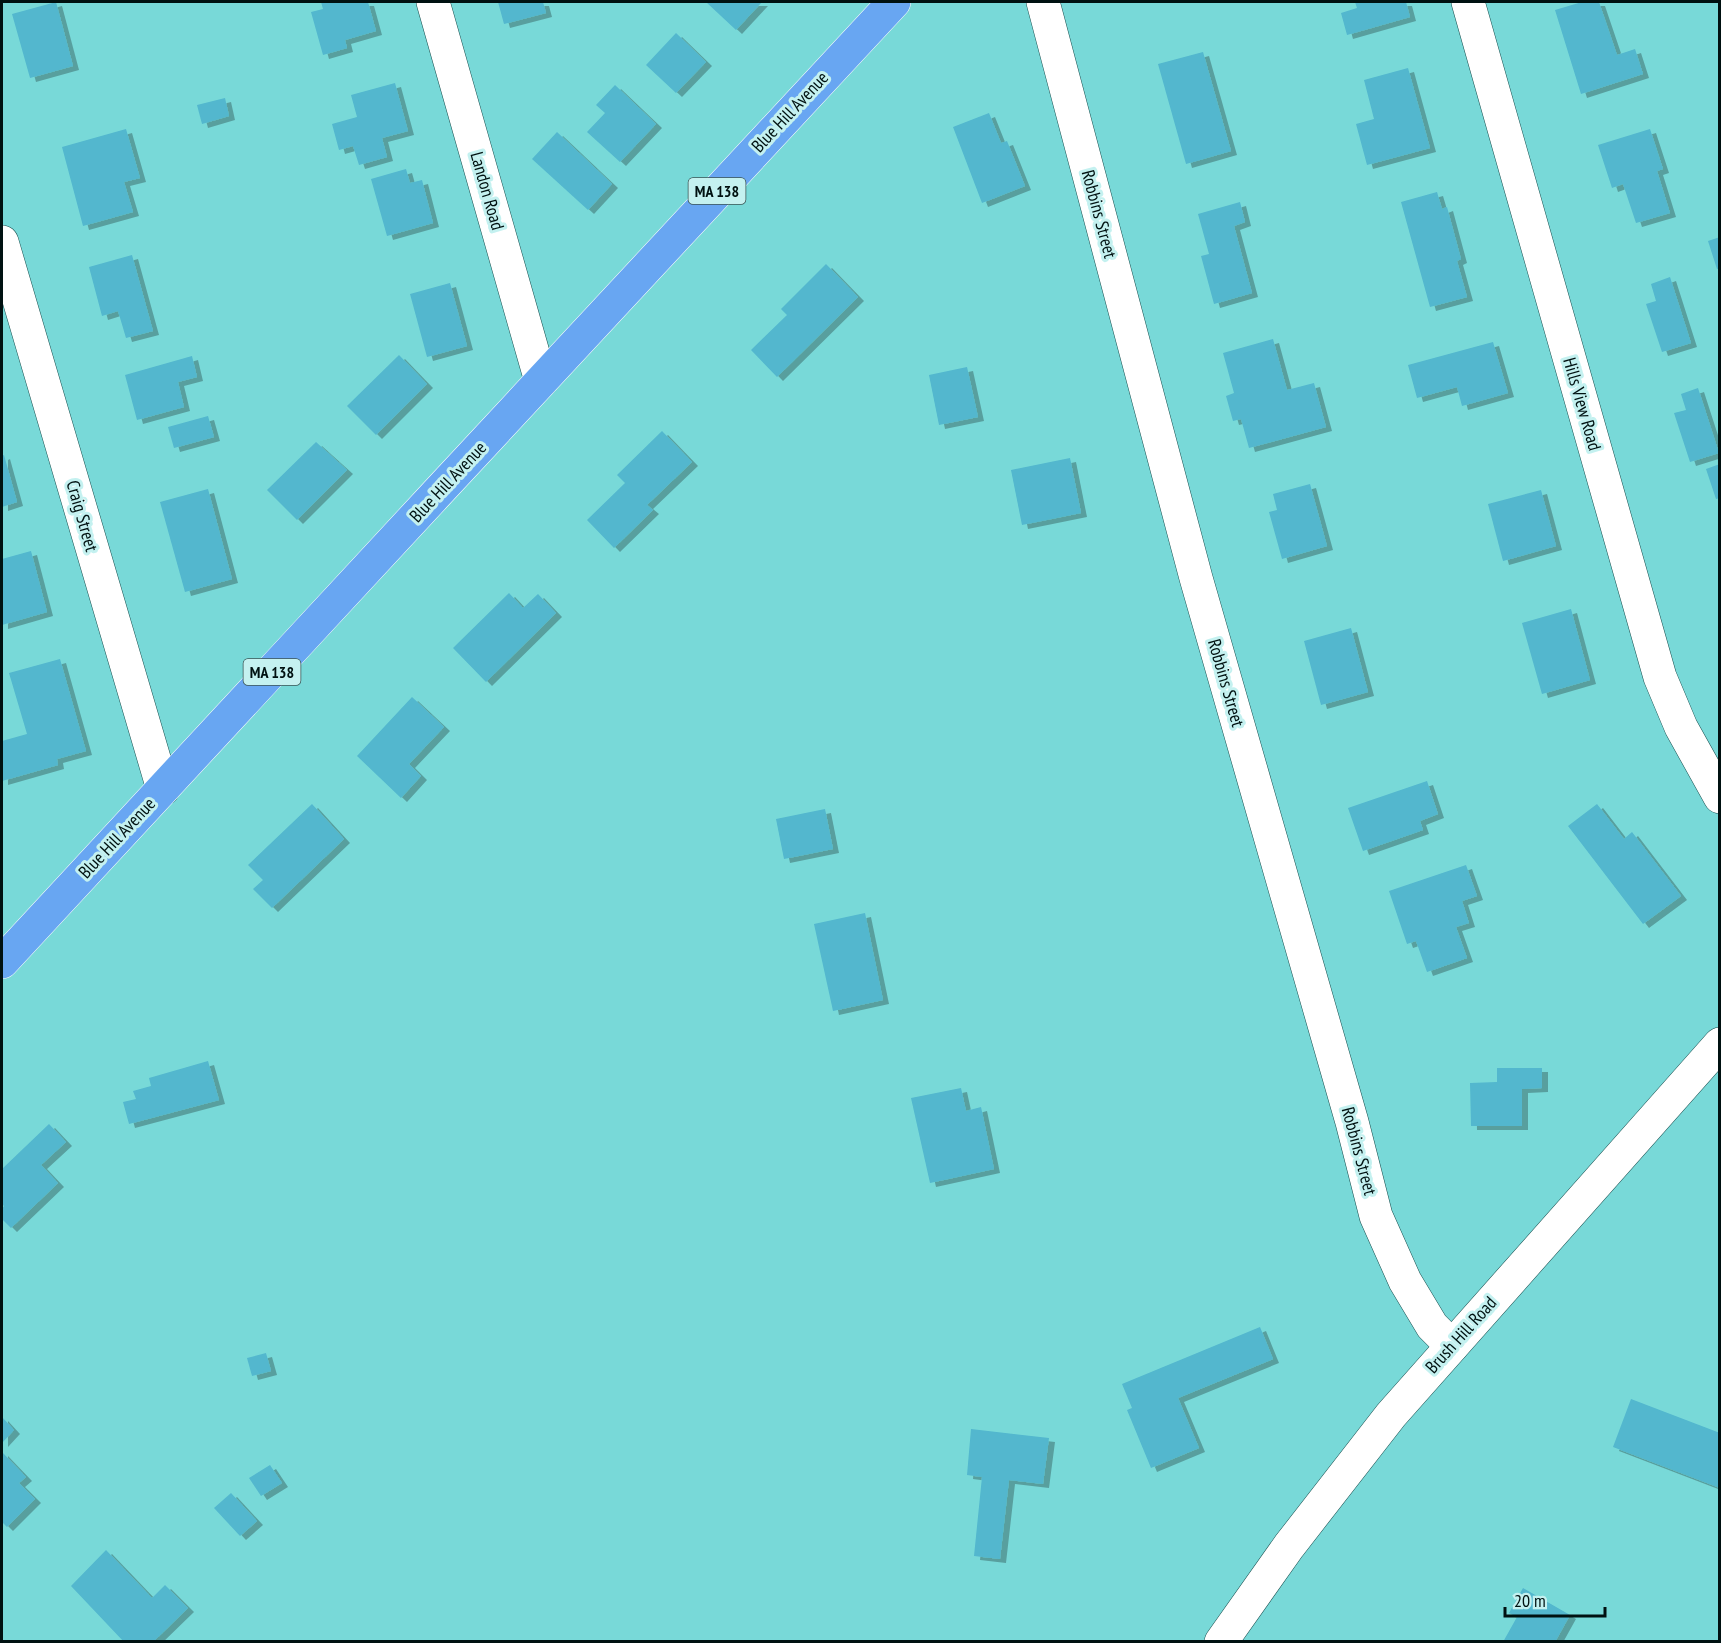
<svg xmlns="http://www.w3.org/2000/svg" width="1721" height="1643" viewBox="0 0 1721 1643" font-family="'PT Sans Narrow',sans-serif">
	<defs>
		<filter id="shadow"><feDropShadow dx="6" dy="4" stdDeviation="0" flood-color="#0004"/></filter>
	</defs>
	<rect width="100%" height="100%" fill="#78d9d8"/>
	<!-- building -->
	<g fill="#52b7ce" filter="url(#shadow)">
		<polygon points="56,2 73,66 30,78 12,14"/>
		<polygon points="321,2 368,2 376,31 345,40 347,48 323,55 311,12 323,9"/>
		<polygon points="498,2 543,2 546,13 504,24"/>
		<polygon points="706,2 762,2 736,30"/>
		<polygon points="1355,2 1406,2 1410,17 1347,35 1341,13 1357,8"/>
		<polygon points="1582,2 1599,2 1617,55 1635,49 1643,74 1581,94 1555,10"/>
		<polygon points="676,33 706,62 676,93 646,65"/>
		<polygon points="1203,52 1231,151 1186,164 1158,64"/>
		<polygon points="1408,68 1430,148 1367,165 1356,124 1374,119 1364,80"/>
		<polygon points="395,83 408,131 382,138 387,157 359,165 353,146 339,150 332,124 357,117 351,95"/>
		<polygon points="615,85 656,124 620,162 587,132 605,113 596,105"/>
		<polygon points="225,98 229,116 202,124 197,105"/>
		<polygon points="989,113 1001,143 1007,141 1025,186 982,203 953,127"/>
		<polygon points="126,129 140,178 124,182 133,212 83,226 62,147"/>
		<polygon points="1650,129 1663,169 1657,171 1670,213 1636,223 1623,184 1612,188 1598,145"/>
		<polygon points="557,132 612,184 588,210 532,159"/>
		<polygon points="406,169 410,183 422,180 433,223 387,236 371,179"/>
		<polygon points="1437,192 1442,209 1447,207 1461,259 1457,261 1467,297 1430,307 1401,202"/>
		<polygon points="1240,202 1245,222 1234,226 1252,293 1214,304 1201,256 1209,254 1198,214"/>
		<polygon points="1720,237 1720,268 1717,269 1708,241"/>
		<polygon points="132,255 153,331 126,338 118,311 102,316 89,267"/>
		<polygon points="826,264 858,297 777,377 751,350 787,315 781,309"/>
		<polygon points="1670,277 1691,343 1662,352 1646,304 1656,301 1651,284"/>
		<polygon points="450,283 467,346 427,357 410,294"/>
		<polygon points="1273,339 1287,390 1314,383 1326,427 1249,448 1241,419 1233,421 1226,396 1234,393 1223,353"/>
		<polygon points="1493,342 1508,393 1462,406 1457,387 1417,398 1408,365"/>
		<polygon points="399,355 427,384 376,435 347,406"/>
		<polygon points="192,356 197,377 178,382 184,407 137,420 125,375"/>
		<polygon points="967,367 978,417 939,425 929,375"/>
		<polygon points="1698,388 1719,453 1690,462 1674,413 1686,410 1681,394"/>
		<polygon points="208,416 214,437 174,448 168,427"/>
		<polygon points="662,431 692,462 647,505 653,510 614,548 587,520 625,483 617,475"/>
		<polygon points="316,442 347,470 297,520 267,490"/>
		<polygon points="4,455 17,502 2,507 2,456"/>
		<polygon points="1070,458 1081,513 1022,525 1011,470"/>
		<polygon points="1720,464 1720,498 1716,499 1706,469"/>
		<polygon points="1310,484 1327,546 1282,559 1269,512 1277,510 1273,494"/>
		<polygon points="208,489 232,579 185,592 160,502"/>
		<polygon points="1541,490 1556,546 1503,561 1488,504"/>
		<polygon points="31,551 47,612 2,625 2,559"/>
		<polygon points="509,593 523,608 538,594 556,613 486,682 453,648"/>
		<polygon points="1571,609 1590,680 1542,694 1522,623"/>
		<polygon points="1351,628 1368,692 1321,705 1304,641"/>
		<polygon points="60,659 86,751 57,759 58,765 2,781 2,741 27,734 9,673"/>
		<polygon points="412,697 444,727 409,764 421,776 401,798 357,756"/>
		<polygon points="1427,781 1438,814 1420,821 1423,830 1363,851 1348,808"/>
		<polygon points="312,804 344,839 272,908 253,889 263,880 248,865"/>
		<polygon points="1597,804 1624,839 1632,832 1681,896 1643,924 1568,826"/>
		<polygon points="825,809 833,849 784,859 776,819"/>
		<polygon points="1466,865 1477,896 1462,901 1469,923 1456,927 1467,958 1427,972 1416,941 1407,944 1389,891"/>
		<polygon points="865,913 883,1000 833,1011 814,924"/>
		<polygon points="208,1061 219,1100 129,1124 123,1102 136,1099 133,1091 151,1086 149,1078"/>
		<polygon points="1497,1068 1542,1068 1542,1088 1522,1089 1522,1126 1471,1126 1470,1083 1497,1082"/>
		<polygon points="961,1088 966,1111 981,1107 994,1169 930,1183 911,1098"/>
		<polygon points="49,1124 66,1142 41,1165 58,1183 11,1228 2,1219 2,1209 4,1206 2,1204 2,1169"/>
		<polygon points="1260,1327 1273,1359 1178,1398 1199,1448 1151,1468 1127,1410 1132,1408 1122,1384"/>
		<polygon points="266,1353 271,1371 252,1376 247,1358"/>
		<polygon points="1631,1399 1720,1433 1720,1488 1613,1447"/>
		<polygon points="2,1417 14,1430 2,1443"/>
		<polygon points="971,1429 1049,1438 1043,1484 1009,1480 1000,1559 974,1556 982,1477 967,1475"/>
		<polygon points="2,1452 26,1477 19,1483 35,1499 7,1527 2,1522"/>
		<polygon points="270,1465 282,1483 261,1496 249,1478"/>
		<polygon points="231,1493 257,1521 240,1536 214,1508"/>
		<polygon points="106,1550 152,1598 165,1585 188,1608 153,1642 124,1642 71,1586"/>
		<polygon points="1523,1588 1570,1615 1555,1642 1503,1642 1517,1617 1509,1613"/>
	</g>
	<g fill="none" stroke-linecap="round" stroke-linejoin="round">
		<defs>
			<g id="minor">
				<polyline points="433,2 541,381"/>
				<polyline points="1043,2 1196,578 1352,1122 1376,1216 1405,1281 1432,1326 1452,1346"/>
				<polyline points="1468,2 1660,677 1681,727 1720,797"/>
				<polyline points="2,242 163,789"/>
			</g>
			<polyline id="tertiary" points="1221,1642 1289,1546 1391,1415 1720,1044"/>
			<path id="trunk" d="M2,962C300,643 595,320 894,2"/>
		</defs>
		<!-- minor casing -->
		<use href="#minor" stroke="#184e4e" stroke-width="34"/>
		<!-- tertiary casing -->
		<use href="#tertiary" stroke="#184e4e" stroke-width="34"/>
		<!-- trunk casing -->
		<use href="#trunk" stroke="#fff" stroke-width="34"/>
		<!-- minor -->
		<use href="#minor" stroke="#fff" stroke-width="33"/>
		<!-- tertiary -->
		<use href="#tertiary" stroke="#fff" stroke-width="33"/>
		<!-- trunk -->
		<use href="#trunk" stroke="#68a6f2" stroke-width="33"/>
	</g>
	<g text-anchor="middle" stroke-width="6" stroke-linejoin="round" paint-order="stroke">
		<!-- shield labels -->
		<g fill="#c4f1f0" stroke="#3b5454" stroke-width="1.5">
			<rect x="688.5" y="178" width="57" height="26" rx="4.5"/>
			<rect x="243.5" y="659" width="57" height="26" rx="4.5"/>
		</g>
		<g font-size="16" font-weight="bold" fill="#011">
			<text x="717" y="197">MA 138</text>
			<text x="272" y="678">MA 138</text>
		</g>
		<!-- street labels -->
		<g font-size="18" fill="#011" stroke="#c4f1f0">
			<text transform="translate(790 112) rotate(-47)" y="6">Blue Hill Avenue</text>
			<text transform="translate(487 191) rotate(74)" y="6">Landon Road</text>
			<text transform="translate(1099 214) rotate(75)" y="6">Robbins Street</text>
			<text transform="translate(1582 404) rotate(74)" y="6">Hills View Road</text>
			<text transform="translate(448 482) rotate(-47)" y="6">Blue Hill Avenue</text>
			<text transform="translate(82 516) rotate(74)" y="6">Craig Street</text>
			<text transform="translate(1226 683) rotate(74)" y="6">Robbins Street</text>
			<text transform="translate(117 838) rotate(-47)" y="6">Blue Hill Avenue</text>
			<text transform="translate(1359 1151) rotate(75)" y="6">Robbins Street</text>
			<text transform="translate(1461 1335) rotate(-48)" y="6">Brush Hill Road</text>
		</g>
	</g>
	<!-- border -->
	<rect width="1721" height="1643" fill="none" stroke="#001111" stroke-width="6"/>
	<!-- scale -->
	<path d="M1505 1607v9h100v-9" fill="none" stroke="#001111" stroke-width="3"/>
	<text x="1514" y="1607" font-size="18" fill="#001111" stroke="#c4f1f0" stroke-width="4.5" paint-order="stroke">20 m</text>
</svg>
